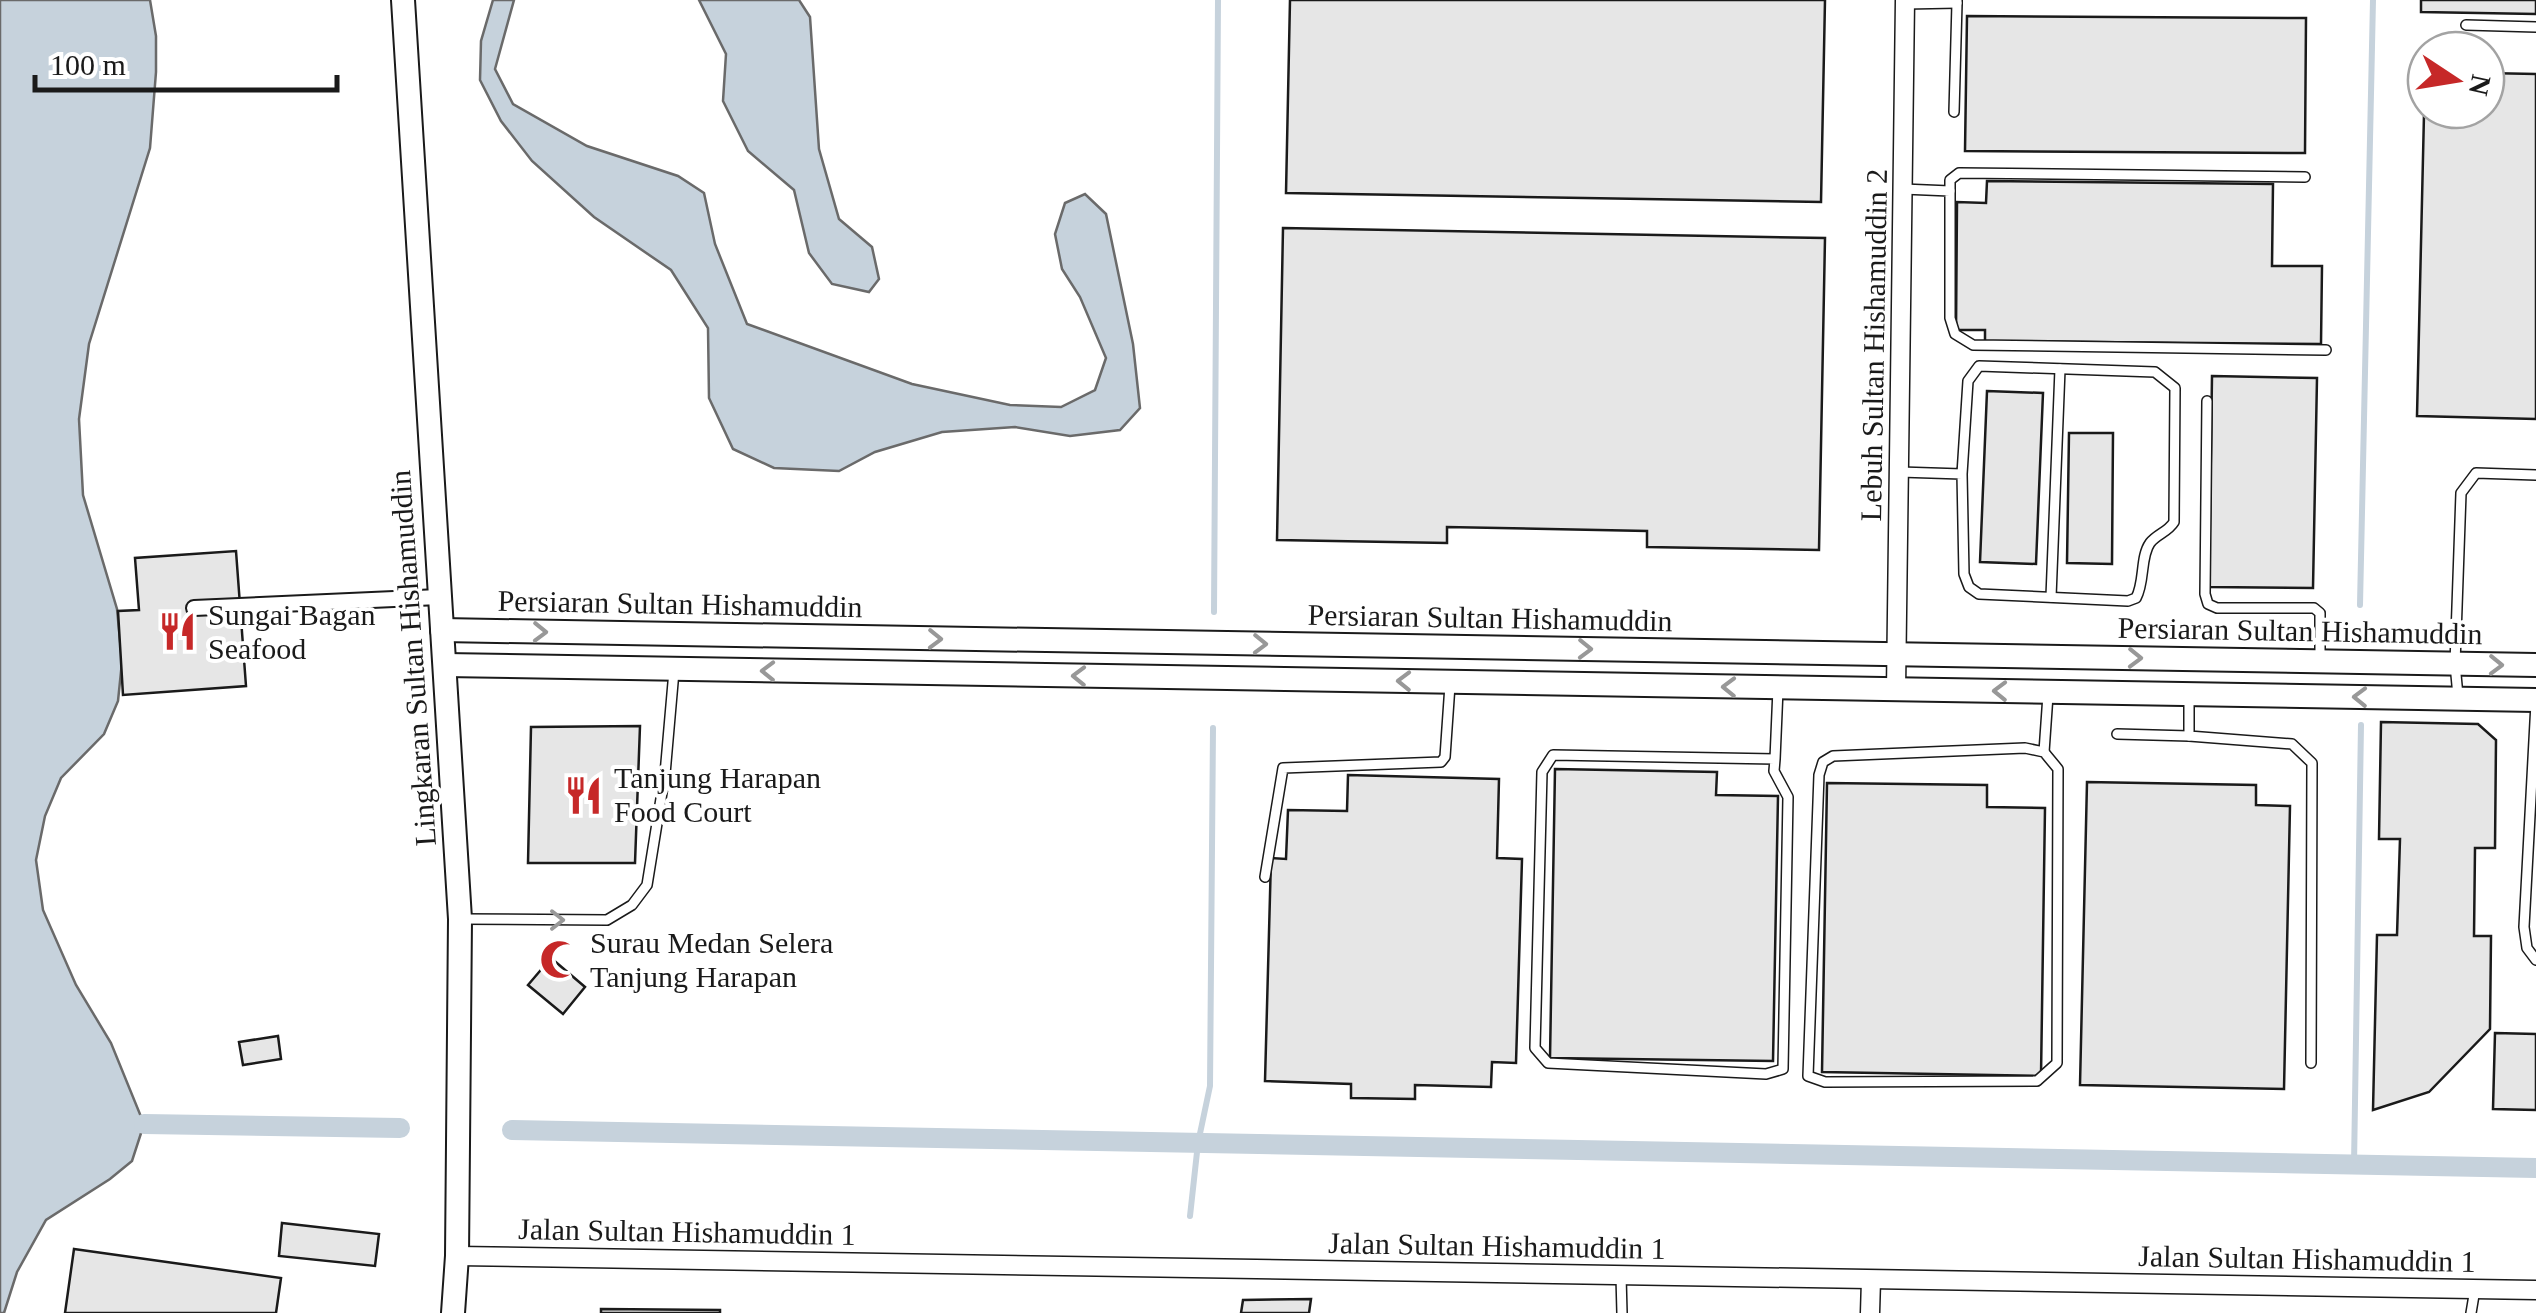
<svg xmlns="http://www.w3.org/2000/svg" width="2536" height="1313" viewBox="0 0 2536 1313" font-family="'Times New Roman',serif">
	<rect width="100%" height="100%" fill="#fff"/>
	<!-- water -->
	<g fill="#c6d2dc" stroke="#6a6a6a" stroke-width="2.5">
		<polygon points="0,0 150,0 156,36 156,72 150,148 89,344 79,419 83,495 117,609 122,662 118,701 104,734 61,778 45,816 36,860 43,910 76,985 111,1043 144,1124 132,1161 110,1179 46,1220 17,1272 4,1313 0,1313"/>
		<polygon points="493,0 514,0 495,69 513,104 587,146 678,176 704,193 715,244 747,324 912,384 1010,405 1061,407 1095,390 1106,358 1080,297 1062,269 1055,234 1065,203 1085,194 1106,214 1133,344 1140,408 1120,430 1070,436 1015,427 942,432 875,452 839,471 774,468 733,449 709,398 708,328 671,270 594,217 532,161 501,121 480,80 481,41"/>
		<polygon points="699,0 799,0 810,17 819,149 839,219 872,247 879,279 869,292 832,284 809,253 794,190 748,151 723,101 726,54"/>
	</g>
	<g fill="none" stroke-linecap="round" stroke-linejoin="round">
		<!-- stream -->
		<g stroke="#c6d2dc" stroke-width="6">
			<polyline points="2360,605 2373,0"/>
			<polyline points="1214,612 1218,0"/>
			<polyline points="2354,1165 2361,725"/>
			<polyline points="1190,1216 1198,1143 1210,1086 1213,728"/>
		</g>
		<!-- canal -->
		<g stroke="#c6d2dc" stroke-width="20">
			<polyline points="144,1124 400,1128"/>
			<polyline points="512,1130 2536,1168"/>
		</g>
	</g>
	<!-- building -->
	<g fill="#e6e6e6" stroke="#1a1a1a" stroke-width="2.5">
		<polygon points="1290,0 1825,0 1821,202 1286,193"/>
		<polygon points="2421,0 2536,0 2536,14 2421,12"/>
		<polygon points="1967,16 2306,18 2305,153 1965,151"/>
		<polygon points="2425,71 2426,110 2486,110 2486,73 2536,74 2536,419 2417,416"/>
		<polygon points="1987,181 2273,184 2272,266 2322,266 2321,344 1985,341 1985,330 1956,330 1957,202 1986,203"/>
		<polygon points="1283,228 1825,238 1819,550 1647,547 1647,531 1447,527 1447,543 1277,540"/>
		<polygon points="2212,376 2317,378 2313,588 2209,587"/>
		<polygon points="1987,391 2043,393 2036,564 1980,562"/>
		<polygon points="2069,433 2113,433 2112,564 2067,563"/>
		<polygon points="236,551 246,686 123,695 118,611 139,610 135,558"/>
		<polygon points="2381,722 2478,724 2496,740 2495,848 2475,848 2474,936 2491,936 2490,1029 2429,1092 2373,1110 2377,935 2397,935 2400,839 2379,839"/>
		<polygon points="640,726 635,863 528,863 531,727"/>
		<polygon points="1555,769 1717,772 1716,795 1778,796 1773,1061 1550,1058"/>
		<polygon points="1348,775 1499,779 1497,858 1522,859 1516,1063 1492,1062 1491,1087 1415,1085 1415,1099 1351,1098 1351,1084 1265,1081 1271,858 1286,859 1288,810 1347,811"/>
		<polygon points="2087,782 2256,785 2256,805 2290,806 2284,1089 2080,1085"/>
		<polygon points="1827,783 1987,785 1987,807 2045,808 2041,1076 1822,1072"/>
		<polygon points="551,958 585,987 563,1014 528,985"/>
		<polygon points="2495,1033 2536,1034 2536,1110 2493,1109"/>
		<polygon points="278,1036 281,1059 243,1065 239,1042"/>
		<polygon points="282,1223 379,1234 375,1266 279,1256"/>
		<polygon points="74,1249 281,1278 276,1313 65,1313"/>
		<polygon points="1311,1299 1309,1313 1241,1313 1243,1300"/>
		<polygon points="601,1309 720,1310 720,1313 601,1313"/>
	</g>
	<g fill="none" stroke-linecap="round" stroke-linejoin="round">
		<defs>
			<g id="service">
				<polyline points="1905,4 1957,3 1957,0"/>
				<polyline points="2466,25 2536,27"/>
				<polyline points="1954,112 1957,3"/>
				<polyline points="1903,189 1950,191 1950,318 1955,334 1973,345 2326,350"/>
				<polyline points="1950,191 1950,180 1959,173 2305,177"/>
				<polyline points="2207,401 2205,594 2208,604 2217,608 2314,608 2320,613 2320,659"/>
				<path d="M1900,472L1962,474L1964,574L1969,587L1979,594L2128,601L2136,598C2145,582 2140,557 2150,543C2157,534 2168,532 2174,522L2175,388L2155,372L1979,366L1968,381L1962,474"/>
				<polyline points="2051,597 2060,369"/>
				<polyline points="2458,696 2455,664 2461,493 2476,473 2536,475"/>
				<polyline points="2189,697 2189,736 2292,744 2312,763 2311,1063"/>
				<polyline points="2536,703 2524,927 2527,948 2536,960"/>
				<polyline points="2117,734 2189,736"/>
				<polygon points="2025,748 2044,752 2058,769 2057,1063 2037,1081 1825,1082 1808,1076 1819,775 1823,762 1833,756"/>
				<polyline points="2044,752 2048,695"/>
				<polyline points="1775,759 1553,755 1542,772 1535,1048 1548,1063 1766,1074 1783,1069 1788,797 1774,771 1775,759 1778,689"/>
				<polyline points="1265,877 1283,768 1441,762 1445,757 1450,685"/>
				<polyline points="462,919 607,920 632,905 647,885 665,774 674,671"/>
				<polyline points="1621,1276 1622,1313"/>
				<polyline points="2471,1313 2475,1289"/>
			</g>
			<polyline id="pedestrian" points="194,608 439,597"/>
			<g id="minor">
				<polyline points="1896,690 1905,0"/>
				<polyline points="457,1256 2536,1290"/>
				<polyline points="1870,1313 1871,1280"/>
			</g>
			<g id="tertiary">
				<polyline points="403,0 460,919 457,1256 453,1313"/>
				<polyline points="442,630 2536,665"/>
				<polyline points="445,665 2536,700"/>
			</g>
		</defs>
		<!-- service casing -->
		<use href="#service" stroke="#1a1a1a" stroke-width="12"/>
		<!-- pedestrian casing -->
		<use href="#pedestrian" stroke="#1a1a1a" stroke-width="18"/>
		<!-- minor casing -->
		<use href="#minor" stroke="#1a1a1a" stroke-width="21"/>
		<!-- tertiary casing -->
		<use href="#tertiary" stroke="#1a1a1a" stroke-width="26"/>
		<!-- service -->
		<use href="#service" stroke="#fff" stroke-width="9"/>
		<!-- pedestrian -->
		<use href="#pedestrian" stroke="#fff" stroke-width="14"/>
		<!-- minor -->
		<use href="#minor" stroke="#fff" stroke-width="18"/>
		<!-- tertiary -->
		<use href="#tertiary" stroke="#fff" stroke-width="22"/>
	</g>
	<!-- one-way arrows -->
	<defs><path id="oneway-chevron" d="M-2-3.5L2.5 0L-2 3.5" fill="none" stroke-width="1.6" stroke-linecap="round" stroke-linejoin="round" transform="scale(2.5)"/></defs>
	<g stroke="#989898">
		<use href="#oneway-chevron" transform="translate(540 632) rotate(1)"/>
		<use href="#oneway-chevron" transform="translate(935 639) rotate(1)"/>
		<use href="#oneway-chevron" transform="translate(1260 644) rotate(1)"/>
		<use href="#oneway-chevron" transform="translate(1585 649) rotate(1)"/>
		<use href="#oneway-chevron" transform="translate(2135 658) rotate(1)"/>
		<use href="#oneway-chevron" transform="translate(2496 665) rotate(1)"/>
		<use href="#oneway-chevron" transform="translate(768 671) rotate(-179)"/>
		<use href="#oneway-chevron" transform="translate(1079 676) rotate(-179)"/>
		<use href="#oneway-chevron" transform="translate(1404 681) rotate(-179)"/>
		<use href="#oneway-chevron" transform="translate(1729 687) rotate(-179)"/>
		<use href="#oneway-chevron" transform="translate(2000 691) rotate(-179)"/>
		<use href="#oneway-chevron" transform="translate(2360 697) rotate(-179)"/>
		<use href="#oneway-chevron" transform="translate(557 920)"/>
	</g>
	<!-- icons -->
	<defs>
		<symbol id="restaurant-bare" viewBox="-9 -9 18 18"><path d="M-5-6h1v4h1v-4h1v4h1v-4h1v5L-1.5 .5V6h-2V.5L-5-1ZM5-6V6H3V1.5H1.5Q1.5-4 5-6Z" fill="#c62828" stroke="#fff" stroke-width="2.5" paint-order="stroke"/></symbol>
		<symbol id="mosque-bare" viewBox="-9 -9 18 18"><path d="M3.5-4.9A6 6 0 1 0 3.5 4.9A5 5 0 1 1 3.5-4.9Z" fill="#c62828" stroke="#fff" stroke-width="2.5" paint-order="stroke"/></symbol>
	</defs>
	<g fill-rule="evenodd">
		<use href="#restaurant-bare" x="150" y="604" width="55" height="55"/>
		<use href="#restaurant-bare" x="556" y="768" width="55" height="55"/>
		<use href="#mosque-bare" x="532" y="932" width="55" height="55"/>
	</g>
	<g text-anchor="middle" stroke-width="8" stroke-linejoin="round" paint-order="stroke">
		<!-- street labels -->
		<g font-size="30" fill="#1a1a1a" stroke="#fff">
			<text transform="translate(1874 345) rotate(-89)" y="10">Lebuh Sultan Hishamuddin 2</text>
			<text transform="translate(680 604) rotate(1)" y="10">Persiaran Sultan Hishamuddin</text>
			<text transform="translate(1490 618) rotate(1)" y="10">Persiaran Sultan Hishamuddin</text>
			<text transform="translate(2300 631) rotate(1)" y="10">Persiaran Sultan Hishamuddin</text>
			<text transform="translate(413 658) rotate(-94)" y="10">Lingkaran Sultan Hishamuddin</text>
			<text transform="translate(687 1232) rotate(1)" y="10">Jalan Sultan Hishamuddin 1</text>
			<text transform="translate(1497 1246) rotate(1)" y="10">Jalan Sultan Hishamuddin 1</text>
			<text transform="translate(2307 1259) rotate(1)" y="10">Jalan Sultan Hishamuddin 1</text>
		</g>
		<!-- poi labels -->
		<g font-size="30" fill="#1a1a1a" stroke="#fff" text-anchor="start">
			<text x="208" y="625">Sungai Bagan<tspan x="208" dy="34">Seafood</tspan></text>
			<text x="614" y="788">Tanjung Harapan<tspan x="614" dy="34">Food Court</tspan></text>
			<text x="590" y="953">Surau Medan Selera<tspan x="590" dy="34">Tanjung Harapan</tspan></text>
		</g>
	</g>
	<!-- north arrow -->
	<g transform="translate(2456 80) rotate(102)"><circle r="48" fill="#ffffff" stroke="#a3a3a3" stroke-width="2.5"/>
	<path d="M0-8L18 38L0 25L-18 38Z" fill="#c62828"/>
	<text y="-15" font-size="28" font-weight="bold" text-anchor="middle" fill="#1a1a1a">N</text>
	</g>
	<!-- scale -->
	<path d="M35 75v15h302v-15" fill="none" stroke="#1a1a1a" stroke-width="5"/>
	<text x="50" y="75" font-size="30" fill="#1a1a1a" stroke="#ffffff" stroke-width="8" paint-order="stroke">100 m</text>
</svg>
